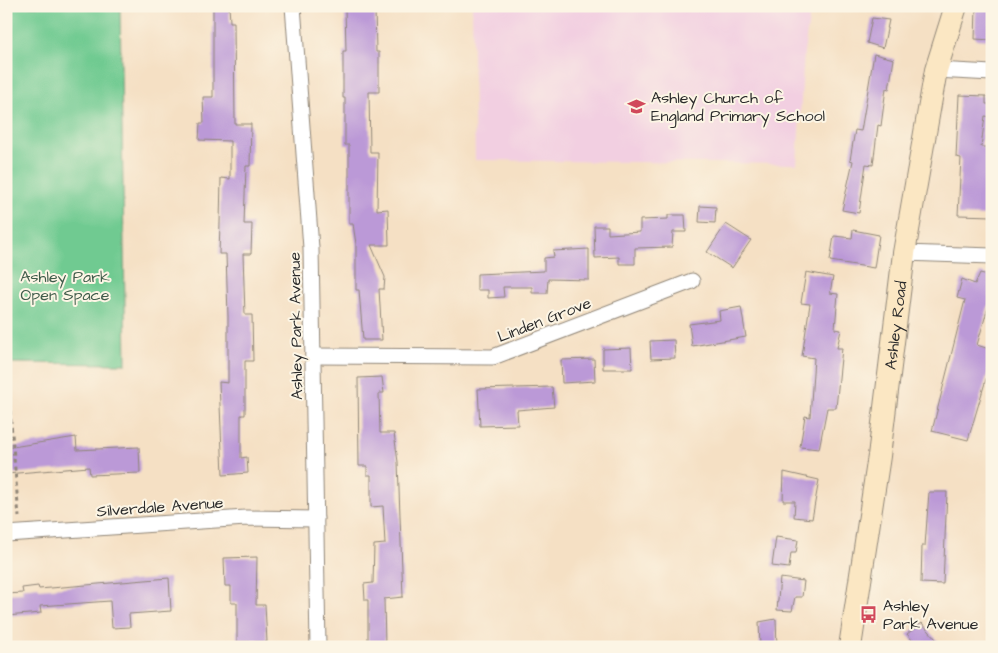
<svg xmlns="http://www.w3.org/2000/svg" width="998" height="653" viewBox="0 0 998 653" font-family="'Architects Daughter',sans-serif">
	<rect width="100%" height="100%" fill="#fcf5e5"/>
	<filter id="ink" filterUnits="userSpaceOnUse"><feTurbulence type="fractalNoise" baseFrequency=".02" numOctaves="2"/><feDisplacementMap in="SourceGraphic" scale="10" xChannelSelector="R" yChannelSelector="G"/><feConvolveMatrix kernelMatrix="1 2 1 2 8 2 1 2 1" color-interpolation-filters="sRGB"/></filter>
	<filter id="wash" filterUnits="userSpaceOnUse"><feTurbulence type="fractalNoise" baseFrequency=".0096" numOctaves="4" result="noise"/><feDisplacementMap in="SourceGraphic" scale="20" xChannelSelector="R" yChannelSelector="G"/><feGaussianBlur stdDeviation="1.12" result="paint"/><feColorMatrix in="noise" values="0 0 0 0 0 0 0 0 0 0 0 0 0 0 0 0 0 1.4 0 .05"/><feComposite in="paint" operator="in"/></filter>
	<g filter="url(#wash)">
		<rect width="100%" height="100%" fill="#f5e0c4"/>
		<!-- built -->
		<polygon fill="#f2cfe1" points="472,6 811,6 804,52 797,164 475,160"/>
		<!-- green -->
		<polygon fill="#6fca91" stroke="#4d7a5e" points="6,6 120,6 126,364 6,363"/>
		<g id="blocks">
			<!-- building -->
			<g fill="#bb99d7">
				<polygon points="213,6 229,6 230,22 234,22 235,124 251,124 250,166 246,166 244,224 252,224 251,254 243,254 245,315 252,315 253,361 245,361 245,415 241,415 241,458 247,457 248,473 223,475 219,382 228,383 228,316 226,254 219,254 220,223 221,178 230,179 230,141 199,140 200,123 204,123 203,97 213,97"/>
				<polygon points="345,6 375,7 376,52 379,52 379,92 369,92 370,152 378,152 377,210 388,209 389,245 371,245 385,277 384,289 379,289 382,340 363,340 359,290 356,290 356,244 353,224 349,224 349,145 345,145 345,98 343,98 343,51 346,51"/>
				<polygon points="976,8 992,8 992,40 975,39"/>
				<polygon points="872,18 889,20 883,48 867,43"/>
				<polygon points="874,54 894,59 889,89 886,88 881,126 878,125 873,165 866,164 859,213 842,210 853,161 850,160 855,130 861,131"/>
				<polygon points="959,95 986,96 986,104 992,104 992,117 985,116 981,147 992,147 992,216 958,215 961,158 956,157"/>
				<polygon points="700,206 716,207 715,223 699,222"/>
				<polygon points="668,215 685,215 686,232 673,232 672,247 635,248 635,264 619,264 619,257 595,258 594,226 608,226 608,234 640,232 640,220 668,219"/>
				<polygon points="726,224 751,240 732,268 707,252"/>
				<polygon points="853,230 879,235 874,268 830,261 834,236 852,238"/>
				<polygon points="589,249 589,280 548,279 547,293 532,293 532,287 503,287 504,297 488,298 488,290 477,290 477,274 544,271 544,258 554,257 553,251"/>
				<polygon points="806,272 833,277 830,293 838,294 835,329 841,330 837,348 842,348 836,408 827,408 819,449 800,447 805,416 810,417 814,358 802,356 810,304 801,303"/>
				<polygon points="980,273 992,276 992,294 977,345 992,350 992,359 968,440 932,431 965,300 957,298 962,279 975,284"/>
				<polygon points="741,307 746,337 692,346 689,324 720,320 719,311"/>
				<polygon points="674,340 675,358 651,359 650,341"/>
				<polygon points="631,348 632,369 603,369 603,349"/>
				<polygon points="594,359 595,381 562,383 561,360"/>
				<polygon points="382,377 384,393 379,393 380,433 394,433 398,462 403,597 384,599 385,647 368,647 368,600 365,600 364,584 373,583 374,545 385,544 383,506 371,507 371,475 367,475 367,466 359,466 358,378"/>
				<polygon points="552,387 554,407 517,410 518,425 480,426 478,389"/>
				<polygon points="76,437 77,450 139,447 140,473 90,475 89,467 6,474 6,448"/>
				<polygon points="784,472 819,480 812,519 794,517 795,501 783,501"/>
				<polygon points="929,492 947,492 943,584 921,583 922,546 925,546"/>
				<polygon points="776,537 798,540 796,553 791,553 789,568 772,566"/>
				<polygon points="257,557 256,605 265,605 267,642 237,642 237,603 231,603 231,586 225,586 224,558"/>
				<polygon points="169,578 171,611 129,614 130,627 112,628 110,601 40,606 41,613 6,616 6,594 23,593 22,588 38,586 39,589"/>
				<polygon points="780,578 804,581 802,597 795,597 792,611 777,610"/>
				<polygon points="776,619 777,647 760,647 759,622"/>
				<polygon points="922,623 943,647 918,647 907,634"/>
			</g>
		</g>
	</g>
	<g filter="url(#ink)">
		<use href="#blocks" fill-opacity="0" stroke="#908678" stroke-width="1"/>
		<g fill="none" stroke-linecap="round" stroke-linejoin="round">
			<defs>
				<g id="minor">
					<polyline points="293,6 311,248 318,647"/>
					<polyline points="936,70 992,73"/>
					<polyline points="904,253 992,256"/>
					<polyline points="313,356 493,357 692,281"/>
					<polyline points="6,534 246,518 316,519"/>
				</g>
				<g id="secondary">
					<path id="s1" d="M850,647L879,456L904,253L936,70L956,6"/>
				</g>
			</defs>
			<!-- minor casing -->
			<use href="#minor" stroke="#908678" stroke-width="17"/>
			<!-- secondary casing -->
			<use href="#secondary" stroke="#908678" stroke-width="24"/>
			<!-- path -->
			<polyline stroke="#908678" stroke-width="3" stroke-dasharray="4 4" stroke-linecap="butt" points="6,363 19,517"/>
			<!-- minor -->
			<use href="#minor" stroke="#fff" stroke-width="15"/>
			<!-- secondary -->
			<use href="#secondary" stroke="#fbe7c3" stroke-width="22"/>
		</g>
	</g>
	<!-- icons -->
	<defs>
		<symbol id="school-bare" viewBox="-9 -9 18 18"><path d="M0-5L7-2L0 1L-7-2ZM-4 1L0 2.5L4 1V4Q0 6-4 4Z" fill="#d1495b" stroke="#fcf5e5" stroke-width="2.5" paint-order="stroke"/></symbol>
		<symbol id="bus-bare" viewBox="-9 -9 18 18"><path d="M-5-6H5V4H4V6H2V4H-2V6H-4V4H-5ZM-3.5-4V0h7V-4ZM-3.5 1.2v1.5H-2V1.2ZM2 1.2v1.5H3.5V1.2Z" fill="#d1495b" stroke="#fcf5e5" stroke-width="2.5" paint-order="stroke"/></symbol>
	</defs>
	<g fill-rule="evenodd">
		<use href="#school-bare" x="624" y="94" width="25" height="25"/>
		<use href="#bus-bare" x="856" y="602" width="25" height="25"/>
	</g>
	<g text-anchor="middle" stroke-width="4" stroke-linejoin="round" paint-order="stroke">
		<!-- poi labels -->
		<g font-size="16" fill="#2b2b2b" stroke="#fcf5e5" text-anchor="start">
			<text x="651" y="103">Ashley Church of<tspan x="651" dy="18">England Primary School</tspan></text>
			<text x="883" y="611">Ashley<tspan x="883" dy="18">Park Avenue</tspan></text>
		</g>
		<!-- park labels -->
		<g font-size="16" fill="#3f5b4a" stroke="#fcf5e5">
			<text x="65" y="282">Ashley Park<tspan x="65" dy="18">Open Space</tspan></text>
		</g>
		<!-- street labels -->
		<g font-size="16" fill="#2b2b2b" stroke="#fcf5e5">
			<text transform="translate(544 319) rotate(-21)" y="6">Linden Grove</text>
			<text dy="6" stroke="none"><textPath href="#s1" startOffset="325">Ashley Road</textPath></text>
			<text transform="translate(295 326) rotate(-91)" y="6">Ashley Park Avenue</text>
			<text transform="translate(160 506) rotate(-4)" y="6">Silverdale Avenue</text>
		</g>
	</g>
	<!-- margin -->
	<rect width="998" height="653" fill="none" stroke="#fcf5e5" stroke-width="25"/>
</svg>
